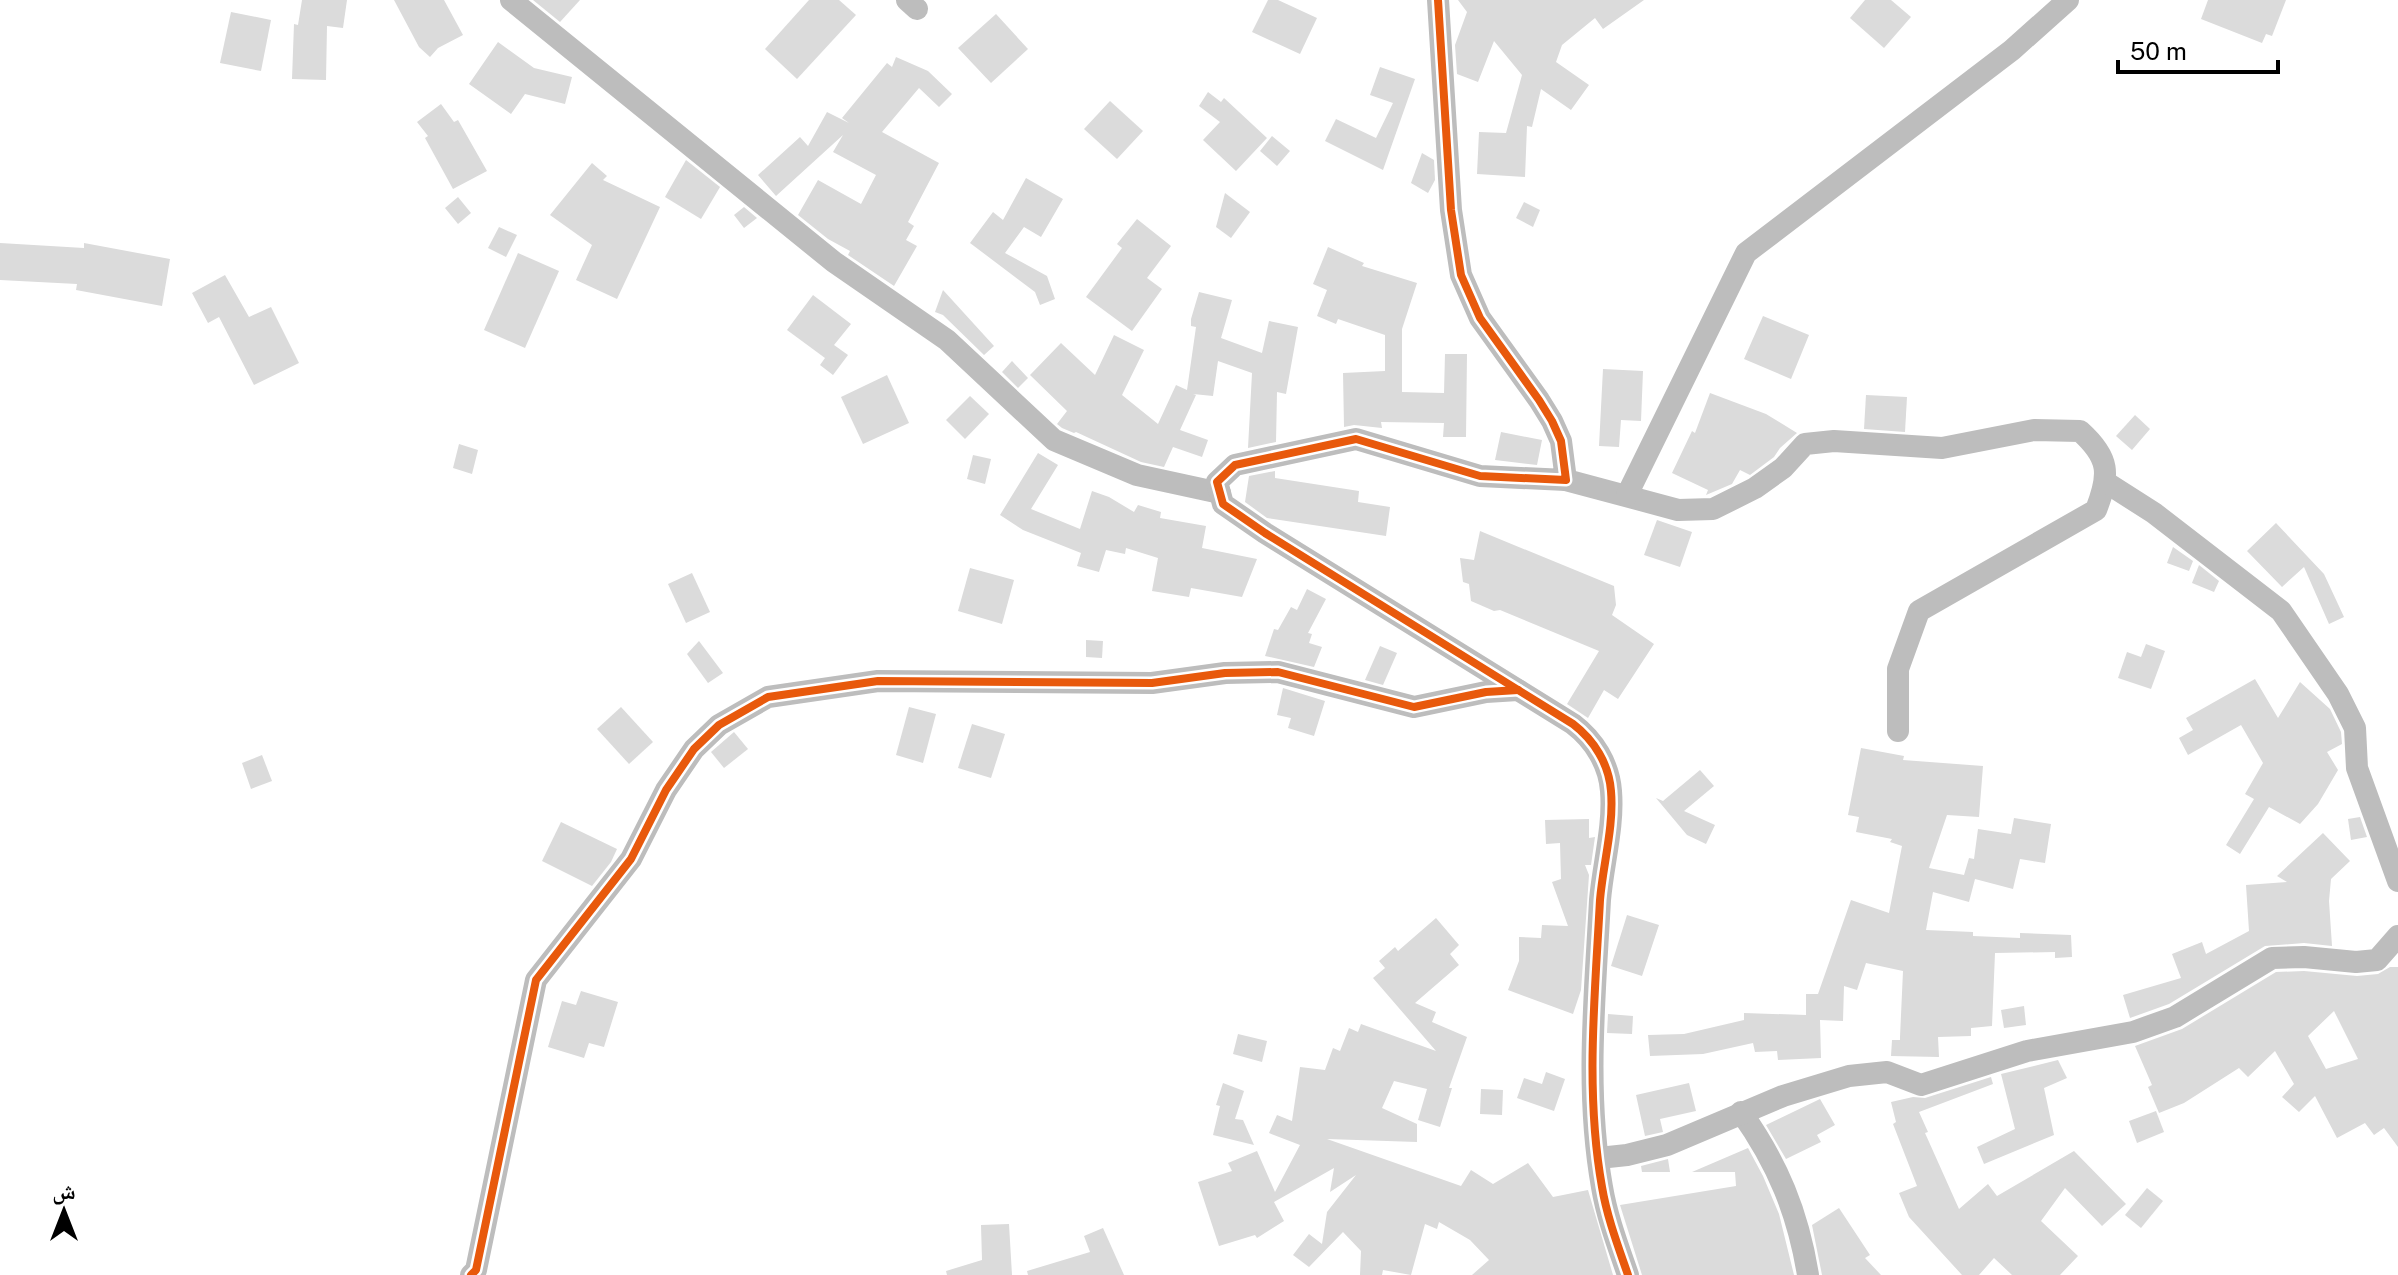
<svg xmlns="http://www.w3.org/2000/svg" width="2398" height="1275" viewBox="0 0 2398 1275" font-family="'Public Sans','Noto Naskh Arabic',sans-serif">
	<rect width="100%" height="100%" fill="#fff"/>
	<!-- building -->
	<g fill="#dbdbdb" fill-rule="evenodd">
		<polygon points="302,0 347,0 343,28 327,26 326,80 292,79 294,24 298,25"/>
		<polygon points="394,0 444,0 463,35 438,48 430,57 419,47"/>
		<polygon points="533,0 580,0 560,22"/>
		<polygon points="809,0 839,0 856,15 797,79 765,49"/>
		<polygon points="1268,0 1278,0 1317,18 1300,54 1252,32"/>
		<polygon points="1458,0 1644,0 1603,29 1595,18 1562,45 1556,62 1589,85 1571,110 1541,89 1532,127 1527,126 1525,177 1477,174 1479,132 1506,133 1522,75 1494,41 1478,82 1457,74 1455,45 1467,12"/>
		<polygon points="1865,0 1891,0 1911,17 1884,48 1850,18"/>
		<polygon points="2208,0 2286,0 2272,36 2266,34 2262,43 2201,19"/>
		<polygon points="231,12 271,20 261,71 220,63"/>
		<polygon points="996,14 1028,49 991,83 958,48"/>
		<polygon points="498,42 534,68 572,77 565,104 525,94 511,114 469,84"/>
		<polygon points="896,57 928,71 952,94 939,107 919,88 882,132 939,163 908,222 914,226 906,240 917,246 894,286 848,255 850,251 828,239 798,215 818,180 861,204 876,175 833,152 843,135 776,196 758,175 800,137 808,146 827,112 849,123 842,118 887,63 892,67"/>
		<polygon points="1380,67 1415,79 1383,170 1325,141 1336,119 1376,138 1393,103 1370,95"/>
		<polygon points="1208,92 1221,102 1224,98 1267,138 1236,171 1203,140 1220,122 1199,106"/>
		<polygon points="1110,101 1143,131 1117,159 1084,129"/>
		<polygon points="441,104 454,122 458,120 487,171 453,189 425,138 428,136 417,122"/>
		<polygon points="1272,136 1290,151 1277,166 1260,151"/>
		<polygon points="1422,153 1434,160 1435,180 1428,193 1411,183"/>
		<polygon points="686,160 720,187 701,219 665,197"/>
		<polygon points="592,163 607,176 603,180 660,207 617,299 576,280 592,245 550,215"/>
		<polygon points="1026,178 1063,199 1041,237 1024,227 1005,253 1047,276 1055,299 1040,305 1035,292 970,243 993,212 1003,220"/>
		<polygon points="1225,193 1250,212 1231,238 1216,227"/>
		<polygon points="458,197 471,213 458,224 445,208"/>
		<polygon points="1524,202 1540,210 1533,227 1516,218"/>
		<polygon points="744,207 757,218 744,228 734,215"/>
		<polygon points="1137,219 1171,246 1147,278 1162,289 1132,331 1086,297 1122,248 1117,244"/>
		<polygon points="499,227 517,235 506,257 488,248"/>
		<polygon points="0,243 84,248 84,243 170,259 162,306 76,290 77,284 0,280"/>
		<polygon points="1328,247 1364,263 1362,266 1417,283 1402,329 1402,392 1444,393 1445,354 1467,354 1466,437 1443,437 1444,423 1381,422 1382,428 1354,425 1344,427 1343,373 1385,371 1385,335 1338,319 1336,324 1317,316 1327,290 1313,284"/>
		<polygon points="518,253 559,271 525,348 484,330"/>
		<polygon points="225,275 249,317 271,307 299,363 254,385 219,317 208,323 192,293"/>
		<polygon points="943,290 994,346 984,355 943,315 935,312"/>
		<polygon points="1199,292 1232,300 1221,338 1262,353 1269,321 1298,327 1286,394 1277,392 1276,442 1248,448 1252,373 1218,361 1213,396 1193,394 1196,395 1180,430 1208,440 1202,457 1173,447 1164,467 1141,462 1076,432 1074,433 1062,428 1057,424 1067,411 1030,375 1061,343 1095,375 1114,335 1144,350 1122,395 1158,424 1176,385 1187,390 1196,327 1191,326 1191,319"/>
		<polygon points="813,295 851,324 834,345 848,355 833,375 820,365 825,358 787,330"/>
		<polygon points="1763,316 1809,335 1791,379 1744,359"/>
		<polygon points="1012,361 1028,378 1018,388 1002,372"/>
		<polygon points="1603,369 1643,371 1641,421 1621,420 1619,447 1599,446"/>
		<polygon points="887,375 909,423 863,444 841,397"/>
		<polygon points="1710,393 1766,414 1797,433 1780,448 1774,457 1750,475 1740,470 1732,484 1706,495 1708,490 1672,473 1692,431 1695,433"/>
		<polygon points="1866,395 1907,397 1905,432 1864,429"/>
		<polygon points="970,396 989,414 965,439 946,420"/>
		<polygon points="2135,415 2150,429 2132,450 2116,436"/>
		<polygon points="1501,432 1542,440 1537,465 1495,460"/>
		<polygon points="459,444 478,450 472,474 453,468"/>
		<polygon points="1038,453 1058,465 1031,509 1080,529 1092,491 1109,497 1134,512 1138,505 1161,512 1160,518 1206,526 1202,548 1257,559 1242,597 1191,588 1189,597 1152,591 1158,558 1126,548 1125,554 1106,550 1099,572 1077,566 1081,553 1023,530 1000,515"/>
		<polygon points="973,455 991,459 985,484 967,479"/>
		<polygon points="1275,471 1275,478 1359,491 1358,502 1390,507 1386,536 1267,518 1245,502 1249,476"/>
		<polygon points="1657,520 1692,532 1680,567 1644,555"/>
		<polygon points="2276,523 2324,574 2344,617 2329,624 2304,567 2282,587 2247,551"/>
		<polygon points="1480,531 1614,586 1616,605 1612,615 1654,644 1618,699 1604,690 1588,718 1567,704 1599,651 1500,610 1494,611 1471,601 1469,584 1463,582 1460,558 1474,560"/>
		<polygon points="2173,547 2193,561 2189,571 2167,563"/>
		<polygon points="2199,565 2219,581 2214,592 2192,583"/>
		<polygon points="970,568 1014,580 1002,624 958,611"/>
		<polygon points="692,573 710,612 686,623 668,584"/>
		<polygon points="1307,589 1326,599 1308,633 1312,634 1309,643 1322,647 1314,667 1265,656 1274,629 1278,630 1291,607 1297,610"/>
		<polygon points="1086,640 1103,641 1102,658 1086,657"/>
		<polygon points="699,641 723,673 708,683 687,654"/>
		<polygon points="2146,644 2165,651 2151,689 2118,678 2127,652 2141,657"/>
		<polygon points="1380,646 1397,653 1383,685 1365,680"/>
		<polygon points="2255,679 2278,718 2300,682 2330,709 2341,732 2342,744 2327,752 2338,770 2318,804 2300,824 2269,807 2240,854 2226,845 2254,799 2245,794 2263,763 2241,725 2188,755 2179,738 2193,730 2186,718"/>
		<polygon points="1283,688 1325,701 1314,736 1288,728 1291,718 1277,715"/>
		<polygon points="621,707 653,742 629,764 597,729"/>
		<polygon points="909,707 936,714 923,763 896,755"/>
		<polygon points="972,724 1005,734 991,778 958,768"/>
		<polygon points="734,732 748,749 724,768 711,752"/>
		<polygon points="1861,748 1904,756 1903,760 1983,766 1979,817 1947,815 1929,868 1964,875 1969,858 1974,859 1978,829 2011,834 2014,818 2051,824 2045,863 2020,859 2013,889 1975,879 1969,902 1933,892 1926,930 1973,932 1973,936 2020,938 2020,933 2071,935 2072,957 2055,958 2055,952 1995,953 1992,1026 1971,1028 1971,1036 1938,1037 1939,1057 1891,1056 1892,1040 1900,1040 1900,1037 1903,971 1866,963 1857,990 1844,986 1843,1021 1820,1020 1821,1058 1778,1060 1777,1051 1755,1052 1753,1043 1703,1054 1650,1056 1648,1035 1684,1034 1744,1020 1744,1013 1806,1015 1806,994 1818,994 1851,900 1889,913 1902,846 1890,842 1892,839 1856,832 1859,817 1848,815"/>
		<polygon points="262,755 272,781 251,789 242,763"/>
		<polygon points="1700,770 1714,786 1684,811 1715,825 1706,844 1687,835 1656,798 1663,801"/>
		<polygon points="2360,817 2367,837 2351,840 2348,819"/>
		<polygon points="1589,819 1589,838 1595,837 1591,865 1585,865 1589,875 1581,990 1573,1014 1508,990 1519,961 1519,937 1541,938 1542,925 1568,926 1552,882 1561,879 1560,843 1546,844 1545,820"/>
		<polygon points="561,822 617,849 611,862 592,886 542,861"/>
		<polygon points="2323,833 2350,861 2331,879 2329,901 2332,946 2304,943 2265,946 2169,1004 2130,1018 2123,995 2181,978 2172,954 2202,942 2206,954 2249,931 2246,885 2287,882 2277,876"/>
		<polygon points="1627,915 1659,925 1642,976 1611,966"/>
		<polygon points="1436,918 1459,945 1450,954 1459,965 1415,1003 1436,1012 1432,1022 1467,1037 1449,1088 1452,1088 1440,1127 1418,1120 1427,1089 1394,1081 1382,1108 1417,1124 1417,1142 1327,1139 1461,1186 1471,1170 1493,1184 1528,1163 1553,1197 1588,1190 1613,1275 1472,1275 1489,1260 1470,1240 1439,1222 1437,1229 1425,1224 1411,1275 1383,1270 1382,1275 1360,1275 1361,1251 1343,1232 1309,1267 1293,1255 1309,1234 1322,1244 1327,1212 1356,1175 1330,1192 1334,1168 1274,1202 1284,1221 1257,1238 1255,1235 1219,1246 1198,1182 1232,1171 1228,1163 1257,1151 1275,1192 1300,1145 1269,1133 1277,1115 1292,1121 1300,1067 1325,1070 1333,1048 1340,1051 1349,1028 1358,1032 1361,1024 1436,1051 1373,978 1385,968 1379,961 1395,947 1398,951"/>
		<path d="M2390,967H2398V1147L2384,1128L2374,1135L2365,1123L2337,1138L2315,1096L2299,1112L2282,1097L2294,1084L2275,1051L2248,1077L2239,1068L2184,1103L2159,1113L2148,1087L2152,1085L2135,1046L2182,1029L2276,972L2304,971L2357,976L2378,974ZM2334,1011L2358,1059L2326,1069L2308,1036Z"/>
		<polygon points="581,991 618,1002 604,1047 589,1043 584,1058 548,1047 562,1001 576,1005"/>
		<polygon points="2024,1006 2026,1025 2004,1028 2001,1010"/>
		<polygon points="1608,1014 1633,1016 1632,1034 1607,1033"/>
		<polygon points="1238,1034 1267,1041 1262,1062 1233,1054"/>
		<polygon points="2058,1060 2067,1078 2044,1088 2054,1135 1984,1164 1977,1147 2015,1129 2001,1074"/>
		<polygon points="1546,1072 1565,1079 1554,1111 1517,1098 1524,1078 1542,1084"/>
		<polygon points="1991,1077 1993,1084 1919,1112 1928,1132 1925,1133 1959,1209 1988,1184 1997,1196 2074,1151 2126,1204 2102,1226 2065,1188 2041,1221 2078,1256 2060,1275 2012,1275 1994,1258 1979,1275 1962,1275 1909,1217 1899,1193 1917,1186 1893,1124 1896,1122 1891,1102 1913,1097 1925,1098"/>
		<polygon points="1223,1083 1244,1091 1235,1119 1243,1120 1254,1145 1213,1135 1220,1106 1216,1105"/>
		<polygon points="1689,1083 1696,1111 1660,1119 1663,1132 1645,1136 1636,1095"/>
		<polygon points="1481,1089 1503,1090 1502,1115 1480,1114"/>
		<polygon points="1820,1099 1835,1125 1817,1135 1821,1142 1786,1159 1766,1125"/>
		<polygon points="2156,1111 2164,1132 2137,1143 2129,1121"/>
		<polygon points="1748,1148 1763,1176 1779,1214 1794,1275 1642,1275 1620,1205 1736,1186 1735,1172 1692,1172"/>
		<polygon points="1668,1159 1670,1172 1642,1172 1641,1166"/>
		<polygon points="2147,1188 2163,1201 2141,1228 2125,1215"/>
		<polygon points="1839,1208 1870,1255 1865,1258 1881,1275 1822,1275 1812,1225"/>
		<polygon points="1009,1224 1012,1275 947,1275 946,1271 982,1260 981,1225"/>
		<polygon points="1103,1228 1124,1275 1028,1275 1027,1271 1090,1252 1084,1236"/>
	</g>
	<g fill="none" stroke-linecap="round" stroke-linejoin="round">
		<!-- minor -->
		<g stroke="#bdbdbd" stroke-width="22">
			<polyline points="511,0 834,262 947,340 1054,440 1137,475 1220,493"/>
			<polyline points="907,0 917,9"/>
			<path d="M1438,0L1451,210L1461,275L1480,318L1539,400L1552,421L1561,441L1566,480L1480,476L1356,439L1235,465L1217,482L1223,504L1265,533L1573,724C1594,740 1609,764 1611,791C1614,827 1603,864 1600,900C1595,995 1585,1092 1602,1187C1607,1217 1618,1246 1628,1275"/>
			<path d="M1566,480L1678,510L1713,509L1755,488L1783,468L1805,444L1834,441L1942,448L2034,430L2080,431C2110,458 2110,474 2096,510L1919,611L1898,669V731"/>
			<polyline points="2107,483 2154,513 2281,611 2338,694 2355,728 2357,768 2398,881"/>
			<polyline points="1627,495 1746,253 2012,50 2068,0"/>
			<path d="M1741,1112C1778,1164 1798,1213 1808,1275"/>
			<polyline points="1599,1158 1627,1155 1667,1145 1783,1096 1849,1076 1887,1072 1921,1085 2027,1051 2133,1032 2175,1017 2272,958 2304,957 2356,962 2377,960 2398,936"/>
			<polyline points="471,1275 476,1270 536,980 631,859 666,790 694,749 719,725 768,697 878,681 1152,683 1225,673 1278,672 1414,707 1486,692 1518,690"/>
		</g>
		<defs>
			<g id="cycleway">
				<path d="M1438,0L1451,210L1461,275L1480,318L1539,400L1552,421L1561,441L1566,480L1480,476L1356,439L1235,465L1217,482L1223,504L1265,533L1573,724C1594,740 1609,764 1611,791C1614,827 1603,864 1600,900C1595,995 1585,1092 1602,1187C1607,1217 1618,1246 1628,1275"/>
				<polyline points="471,1275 476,1270 536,980 631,859 666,790 694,749 719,725 768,697 878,681 1152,683 1225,673 1278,672 1414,707 1486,692 1518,690"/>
			</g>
		</defs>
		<!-- cycleway casing -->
		<use href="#cycleway" stroke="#fff" stroke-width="13"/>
		<!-- cycleway -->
		<use href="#cycleway" stroke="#e8590c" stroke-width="8"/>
	</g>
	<!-- north arrow -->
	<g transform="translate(64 1211)" stroke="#ffffff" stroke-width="6" paint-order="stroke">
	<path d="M0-6L14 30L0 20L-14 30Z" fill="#000000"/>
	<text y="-12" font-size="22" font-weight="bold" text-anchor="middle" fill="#000000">ش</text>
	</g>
	<!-- scale -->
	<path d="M2118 60v12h160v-12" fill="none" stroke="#000000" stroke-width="4"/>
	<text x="2130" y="60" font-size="24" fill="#000000" stroke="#ffffff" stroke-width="6" paint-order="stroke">50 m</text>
</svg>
